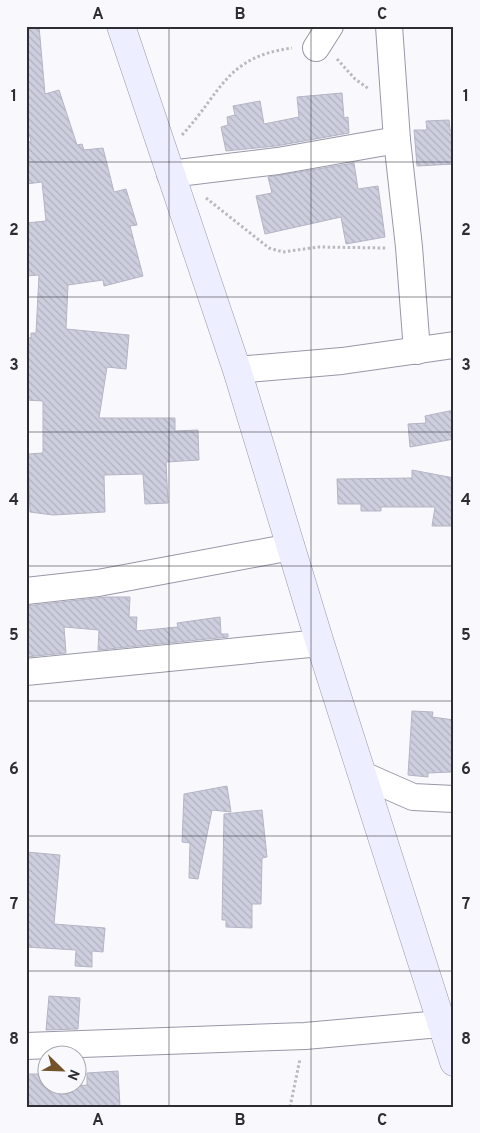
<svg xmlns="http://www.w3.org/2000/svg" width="480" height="1133" viewBox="0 0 480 1133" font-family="Overpass,sans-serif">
	<defs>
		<pattern id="building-back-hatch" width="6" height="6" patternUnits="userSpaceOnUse" patternTransform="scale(1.25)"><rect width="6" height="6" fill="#cdcfdf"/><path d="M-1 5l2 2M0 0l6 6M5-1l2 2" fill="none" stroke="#b0b2c0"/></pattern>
	</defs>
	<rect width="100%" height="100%" fill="#f9f9fd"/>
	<!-- building -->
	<g fill="url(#building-back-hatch)" stroke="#b3b5c5">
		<polygon points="26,26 39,26 45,94 59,90 77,145 82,144 84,150 103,148 114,192 126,189 137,225 130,226 143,276 104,286 103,280 68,285 66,329 129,335 126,369 107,367 99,418 175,418 175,431 198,430 199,460 166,462 168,503 145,504 143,474 104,475 105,512 53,515 30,512 28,454 43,453 43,401 26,400 26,337 31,338 31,333 36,333 39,275 26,276 26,223 46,221 42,182 26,184 26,143 31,141 26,123"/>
		<polygon points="342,93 344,118 348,117 349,133 276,146 226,151 221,127 228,125 227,117 235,115 233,106 260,101 264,124 299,117 297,97"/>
		<polygon points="449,120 450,130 454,129 454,164 417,166 414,130 427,130 426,121"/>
		<polygon points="354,163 358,189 378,186 385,237 346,244 341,217 265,234 256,196 272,193 268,177"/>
		<polygon points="454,410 454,439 410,447 408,424 426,423 425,416"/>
		<polygon points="412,470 454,478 454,526 432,526 435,507 381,507 381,511 361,511 361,504 338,504 337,479 412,478"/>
		<polygon points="106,597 130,597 129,617 137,617 136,631 178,627 177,623 220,617 221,634 228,634 228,637 98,650 99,630 64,627 66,653 26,657 26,606"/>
		<polygon points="412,711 433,712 432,717 454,720 451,772 428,773 428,777 408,775"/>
		<polygon points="227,786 231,812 212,810 198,879 189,878 190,843 182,842 184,794"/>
		<polygon points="262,810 267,857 262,858 261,904 252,904 252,928 226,927 226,920 222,920 224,814"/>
		<polygon points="26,852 60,855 54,924 105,928 103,952 92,951 92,967 75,966 76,950 26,947"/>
		<polygon points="49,996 80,998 78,1029 46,1030"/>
		<polygon points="118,1071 120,1107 26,1107 26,1074 48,1074 48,1086 78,1086 87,1085 87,1073"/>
	</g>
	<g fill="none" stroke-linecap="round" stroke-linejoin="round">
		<defs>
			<g id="street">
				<polyline points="389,26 397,140 409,247 417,351"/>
				<polyline points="316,48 330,26"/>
				<polyline points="170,174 278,161 397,140"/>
				<polyline points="237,370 342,361 454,345"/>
				<polyline points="26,591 98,583 291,547"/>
				<polyline points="26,672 320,643"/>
				<polyline points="363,775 413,797 454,799"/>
				<polyline points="26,1046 305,1036 440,1024"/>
			</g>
			<polyline id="secondary" points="121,26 237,370 320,643 454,1062"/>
		</defs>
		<!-- street casing -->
		<use href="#street" stroke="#9798a8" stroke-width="28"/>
		<!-- secondary casing -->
		<use href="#secondary" stroke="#9798a8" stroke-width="29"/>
		<!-- path -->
		<g stroke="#b9b9be" stroke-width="3" stroke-dasharray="2.5 2.5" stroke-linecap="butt">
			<polyline points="337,59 355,79 369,89"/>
			<path d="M182,135C222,92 225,57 292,48"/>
			<polyline points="206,198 269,248 283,252 318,247 386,248"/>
			<polyline points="290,1107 300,1059"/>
		</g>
		<!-- street -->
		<use href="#street" stroke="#fff" stroke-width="26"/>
		<!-- secondary -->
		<use href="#secondary" stroke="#edeeff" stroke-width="28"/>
	</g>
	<!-- grid -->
	<path fill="none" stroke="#2d2e34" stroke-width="1" stroke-opacity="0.55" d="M169,26V1107M311,26V1107M26,162H454M26,297H454M26,432H454M26,566H454M26,701H454M26,836H454M26,971H454"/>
	<!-- border -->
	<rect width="480" height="1133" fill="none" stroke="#f9f9fd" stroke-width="55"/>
	<!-- north arrow -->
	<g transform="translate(62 1070) rotate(113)"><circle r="24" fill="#f9f9fd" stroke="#a7a8ad"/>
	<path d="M0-4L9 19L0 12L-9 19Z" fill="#74532a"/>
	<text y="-8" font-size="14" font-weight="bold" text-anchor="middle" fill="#2d2e34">N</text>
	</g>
	<rect x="28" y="28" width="424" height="1078" fill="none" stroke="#2d2e34" stroke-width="2"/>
	<g font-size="16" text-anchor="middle" font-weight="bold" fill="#2d2e34">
		<text x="98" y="19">A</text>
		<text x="240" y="19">B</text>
		<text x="382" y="19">C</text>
		<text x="14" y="101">1</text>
		<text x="466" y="101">1</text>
		<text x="14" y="235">2</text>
		<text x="466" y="235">2</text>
		<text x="14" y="370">3</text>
		<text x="466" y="370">3</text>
		<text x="14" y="505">4</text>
		<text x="466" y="505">4</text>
		<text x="14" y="640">5</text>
		<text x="466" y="640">5</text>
		<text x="14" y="774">6</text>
		<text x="466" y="774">6</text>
		<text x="14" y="909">7</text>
		<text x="466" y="909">7</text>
		<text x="14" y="1044">8</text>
		<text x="466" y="1044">8</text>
		<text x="98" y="1125">A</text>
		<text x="240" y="1125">B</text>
		<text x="382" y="1125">C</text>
	</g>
</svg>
